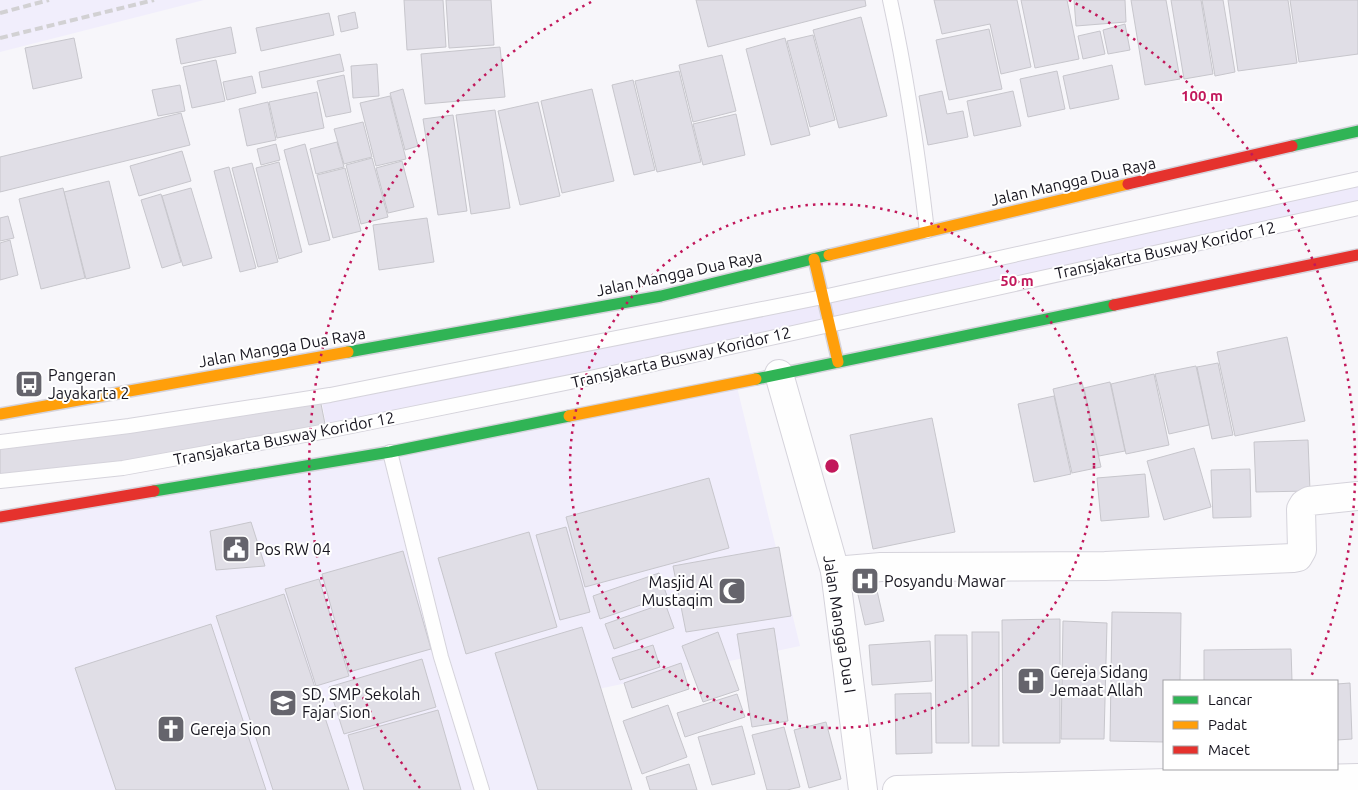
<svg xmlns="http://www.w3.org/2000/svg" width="1358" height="790" viewBox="0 0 1358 790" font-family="Ubuntu,sans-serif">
	<rect width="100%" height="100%" fill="#f7f6fa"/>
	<!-- built -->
	<g fill="#f1eefc">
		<polygon points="0,0 204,0 0,52"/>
		<polygon points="736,383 800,646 575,694 604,790 0,790 0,516"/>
	</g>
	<!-- green -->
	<polygon fill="#eeeafb" points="1358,179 1358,209 327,430 321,397"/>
	<!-- building -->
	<g fill="#e0dee6" stroke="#c7c6cc">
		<polygon points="404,0 443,0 446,47 407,50"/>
		<polygon points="446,0 491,0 494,45 449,48"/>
		<polygon points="696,0 865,0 866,6 708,47"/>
		<polygon points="934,0 1017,0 1031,67 1001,74 990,24 942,34"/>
		<polygon points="1021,0 1067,0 1079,59 1035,68"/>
		<polygon points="1074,0 1125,0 1126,22 1076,26"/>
		<polygon points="1131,0 1166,0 1180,79 1145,85"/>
		<polygon points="1171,0 1201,0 1213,74 1184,79"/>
		<polygon points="1202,0 1223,0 1235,72 1215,76"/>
		<polygon points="1228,0 1288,0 1297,63 1238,71"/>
		<polygon points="1290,0 1358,0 1358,54 1299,62"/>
		<polygon points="355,12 358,28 341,32 338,16"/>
		<polygon points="329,13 334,35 261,51 256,28"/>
		<polygon points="861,17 887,116 839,128 813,30"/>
		<polygon points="1125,24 1130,50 1108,54 1103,30"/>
		<polygon points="231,27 236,53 181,64 176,39"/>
		<polygon points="989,29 1002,89 949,100 936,40"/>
		<polygon points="1100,31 1105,54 1083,59 1078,36"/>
		<polygon points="813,35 835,120 810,127 787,41"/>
		<polygon points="74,38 82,78 33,89 25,48"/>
		<polygon points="785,38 810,135 771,145 746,49"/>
		<polygon points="500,47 505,97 425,104 421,54"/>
		<polygon points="340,54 344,71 262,88 259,72"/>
		<polygon points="722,55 736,111 693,122 679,65"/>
		<polygon points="216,60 225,101 192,108 183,67"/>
		<polygon points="377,64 379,96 353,98 351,66"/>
		<polygon points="1112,65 1119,99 1070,109 1063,76"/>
		<polygon points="679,71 701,162 657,172 635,81"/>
		<polygon points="1057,71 1065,109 1028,117 1020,79"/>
		<polygon points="344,75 351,112 326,117 317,81"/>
		<polygon points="252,76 256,93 227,100 223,82"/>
		<polygon points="633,80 655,170 634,175 612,85"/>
		<polygon points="180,85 185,111 158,116 152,90"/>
		<polygon points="403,89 418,146 405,150 390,93"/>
		<polygon points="592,89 614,181 562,193 541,101"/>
		<polygon points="942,91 947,114 963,111 968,137 928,145 919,96"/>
		<polygon points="1013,91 1021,126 974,136 967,101"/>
		<polygon points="317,92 324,128 277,138 269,102"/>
		<polygon points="390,96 406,159 376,166 360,103"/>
		<polygon points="268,102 276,140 247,146 239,109"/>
		<polygon points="538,102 560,196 520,205 498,111"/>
		<polygon points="495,110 510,208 471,214 456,115"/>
		<polygon points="181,113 190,145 0,192 0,157"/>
		<polygon points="736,114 745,155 703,165 693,124"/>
		<polygon points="453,115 467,211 438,215 423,119"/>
		<polygon points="363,122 372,157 344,164 334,129"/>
		<polygon points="337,142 344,167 316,174 310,149"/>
		<polygon points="276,144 280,160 261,165 257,149"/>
		<polygon points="305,144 330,240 309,245 284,150"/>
		<polygon points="182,151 191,181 139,196 130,166"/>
		<polygon points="372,158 388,217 361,224 346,165"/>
		<polygon points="402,161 414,207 388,213 376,168"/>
		<polygon points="279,162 302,252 279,259 256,168"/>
		<polygon points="252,163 278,262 258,267 232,168"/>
		<polygon points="229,167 256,268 240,272 214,171"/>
		<polygon points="345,168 361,231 333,238 317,175"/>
		<polygon points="109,181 130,268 86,279 64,192"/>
		<polygon points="63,188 85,278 41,289 19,199"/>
		<polygon points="191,188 212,258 183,266 162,196"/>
		<polygon points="161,194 181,262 162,268 141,200"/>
		<polygon points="8,216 14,238 0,241 0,218"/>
		<polygon points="427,218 434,262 379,270 373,225"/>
		<polygon points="10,240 18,275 0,280 0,243"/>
		<polygon points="1287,337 1305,421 1235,436 1217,352"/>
		<polygon points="1218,363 1233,435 1212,439 1197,367"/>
		<polygon points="1196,366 1209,425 1169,434 1155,374"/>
		<polygon points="1154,374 1169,445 1126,454 1111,384"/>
		<polygon points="1082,382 1101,467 1072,473 1053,389"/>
		<polygon points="1110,382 1125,451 1099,456 1084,388"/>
		<polygon points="1054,396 1071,474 1034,482 1018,404"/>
		<polygon points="320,399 326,429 132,463 0,478 0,445"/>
		<polygon points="932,418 955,532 873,549 850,435"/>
		<polygon points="1308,440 1310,491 1256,492 1254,442"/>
		<polygon points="1194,448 1211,507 1164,520 1147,461"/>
		<polygon points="1250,469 1251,517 1213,518 1211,470"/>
		<polygon points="1145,474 1149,517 1101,521 1097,478"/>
		<polygon points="709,478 729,548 585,587 566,517"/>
		<polygon points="251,522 265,566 216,570 210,531"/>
		<polygon points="566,527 590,612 560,620 536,535"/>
		<polygon points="529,532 557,627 466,654 438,558"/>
		<polygon points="779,547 791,616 686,632 673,566"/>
		<polygon points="403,551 431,649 349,672 322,574"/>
		<polygon points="872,569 884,621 865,625 853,573"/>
		<polygon points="659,573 667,596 600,619 593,596"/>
		<polygon points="319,579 349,676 316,686 285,589"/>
		<polygon points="284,594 349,790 273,790 216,616"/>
		<polygon points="665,603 674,628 614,649 605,624"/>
		<polygon points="1112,612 1181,613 1180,681 1164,681 1164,742 1110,741"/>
		<polygon points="1060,619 1060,743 1003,743 1002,620"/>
		<polygon points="1063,621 1107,623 1104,739 1061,739"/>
		<polygon points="211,624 266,790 116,790 75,668"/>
		<polygon points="582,627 632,790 538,790 495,653"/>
		<polygon points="774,628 788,721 752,727 737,634"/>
		<polygon points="718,632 739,690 703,702 682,646"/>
		<rect x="972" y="632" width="27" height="114"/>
		<polygon points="935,635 967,635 969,743 936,743"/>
		<polygon points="930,641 932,681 872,685 869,645"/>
		<polygon points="653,645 660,667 620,680 612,658"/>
		<polygon points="1291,649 1292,681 1204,681 1204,650"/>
		<polygon points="422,659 436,707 344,734 329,687"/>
		<polygon points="681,663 689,689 632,708 624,683"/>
		<polygon points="1350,683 1352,739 1337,740 1337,684"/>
		<polygon points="931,693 932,753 896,754 895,694"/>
		<polygon points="737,694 745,717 685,737 677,713"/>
		<polygon points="668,705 687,757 642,774 623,721"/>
		<polygon points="438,710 461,790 364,790 348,735"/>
		<polygon points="826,722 841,779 809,788 794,730"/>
		<polygon points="742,726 755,774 712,785 698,737"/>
		<polygon points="784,727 800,787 787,790 767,790 752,735"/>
		<polygon points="689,764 697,790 650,790 646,777"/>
	</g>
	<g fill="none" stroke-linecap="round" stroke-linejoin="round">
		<defs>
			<g id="lane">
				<path d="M890,0C907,77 918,154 927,231"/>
				<polyline points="0,442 129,426 330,395 823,297 1358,179"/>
				<polyline points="390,452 441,657 482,790"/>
				<polyline points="0,481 123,468 327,431 590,378 1358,208"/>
			</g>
			<g id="street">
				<polyline points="779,374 835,571 863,790"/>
				<polyline points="835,571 881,567 1105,566 1293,558 1298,557 1302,550 1301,509 1304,504 1309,501 1358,496"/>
				<polyline points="897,790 1358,778 1358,781"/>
			</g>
			<g id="fast">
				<polyline points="1292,146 1358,131"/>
				<polyline points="348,352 661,296 829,255"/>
				<polyline points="756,379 1114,305"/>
				<polyline points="154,491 390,452 569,416"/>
			</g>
			<g id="slow">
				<polyline points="829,255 1128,184"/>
				<polyline points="814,259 838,362"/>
				<polyline points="0,414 348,352"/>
				<polyline points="569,416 756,379"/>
			</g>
			<g id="jam">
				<polyline points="1128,184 1292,146"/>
				<polyline points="1114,305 1358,255"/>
				<polyline points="0,517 154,491"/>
			</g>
		</defs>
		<!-- lane casing -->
		<use href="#lane" stroke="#d5d3db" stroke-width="16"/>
		<!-- street casing -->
		<use href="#street" stroke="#d5d3db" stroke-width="30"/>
		<!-- fast casing -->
		<use href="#fast" stroke="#d5d3db" stroke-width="14"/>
		<!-- slow casing -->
		<use href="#slow" stroke="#d5d3db" stroke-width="14"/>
		<!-- jam casing -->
		<use href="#jam" stroke="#d5d3db" stroke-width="14"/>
		<!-- lane -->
		<use href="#lane" stroke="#fefefe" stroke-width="14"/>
		<!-- street -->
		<use href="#street" stroke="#fefefe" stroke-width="28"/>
		<!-- fast -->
		<use href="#fast" stroke="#30b455" stroke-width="11"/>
		<!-- slow -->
		<use href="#slow" stroke="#ff9f0a" stroke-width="11"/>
		<!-- jam -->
		<use href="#jam" stroke="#e5322d" stroke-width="11"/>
		<!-- rail -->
		<g stroke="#d2d1d3" stroke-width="4" stroke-dasharray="8 4" stroke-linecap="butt">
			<polyline points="0,13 49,0"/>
			<polyline points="0,38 154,0"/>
		</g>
	</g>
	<!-- distance rings -->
	<g fill="none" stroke="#c2185b" stroke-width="2.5" stroke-dasharray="2.5 5">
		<circle cx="832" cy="466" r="262"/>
		<path d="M420 788A523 523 0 0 1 595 0M1069 0A523 523 0 0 1 1310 679"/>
	</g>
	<!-- icons -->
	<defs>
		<symbol id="bus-square" viewBox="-11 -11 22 22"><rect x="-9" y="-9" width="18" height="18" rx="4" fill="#65646c" stroke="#fff"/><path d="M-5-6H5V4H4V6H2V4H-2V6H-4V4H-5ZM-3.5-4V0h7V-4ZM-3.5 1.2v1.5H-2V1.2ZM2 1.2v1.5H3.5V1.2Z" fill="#fff"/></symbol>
		<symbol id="civic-square" viewBox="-11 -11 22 22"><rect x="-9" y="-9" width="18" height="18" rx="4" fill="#65646c" stroke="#fff"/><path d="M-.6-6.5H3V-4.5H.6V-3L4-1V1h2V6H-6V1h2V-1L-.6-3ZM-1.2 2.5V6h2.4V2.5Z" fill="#fff"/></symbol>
		<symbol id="hospital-square" viewBox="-11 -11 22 22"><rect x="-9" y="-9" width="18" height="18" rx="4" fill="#65646c" stroke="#fff"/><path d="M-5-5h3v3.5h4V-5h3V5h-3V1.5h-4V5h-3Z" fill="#fff"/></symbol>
		<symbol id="mosque-square" viewBox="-11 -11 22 22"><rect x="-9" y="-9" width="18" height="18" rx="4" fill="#65646c" stroke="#fff"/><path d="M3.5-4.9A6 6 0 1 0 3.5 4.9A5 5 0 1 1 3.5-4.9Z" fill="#fff"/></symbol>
		<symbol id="church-square" viewBox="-11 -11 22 22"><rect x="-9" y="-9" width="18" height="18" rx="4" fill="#65646c" stroke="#fff"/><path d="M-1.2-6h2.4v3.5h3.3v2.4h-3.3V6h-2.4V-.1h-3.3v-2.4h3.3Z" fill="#fff"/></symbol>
		<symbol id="school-square" viewBox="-11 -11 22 22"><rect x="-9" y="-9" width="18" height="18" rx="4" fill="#65646c" stroke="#fff"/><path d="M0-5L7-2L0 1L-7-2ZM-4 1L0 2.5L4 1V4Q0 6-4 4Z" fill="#fff"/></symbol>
	</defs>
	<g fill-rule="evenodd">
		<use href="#bus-square" x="13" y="368" width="32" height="32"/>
		<use href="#civic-square" x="220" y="533" width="32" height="32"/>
		<use href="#hospital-square" x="849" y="565" width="32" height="32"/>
		<use href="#mosque-square" x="716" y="575" width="32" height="32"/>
		<use href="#church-square" x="1015" y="665" width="32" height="32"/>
		<use href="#school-square" x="267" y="687" width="32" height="32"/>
		<use href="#church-square" x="155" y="713" width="32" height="32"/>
	</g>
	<g text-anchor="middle" stroke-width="4" stroke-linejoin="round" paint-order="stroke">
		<!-- street labels -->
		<g font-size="16" fill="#17151f" stroke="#fff">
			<text transform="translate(1073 181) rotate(-13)" y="6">Jalan Mangga Dua Raya</text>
			<text transform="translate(1165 250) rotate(-12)" y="6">Transjakarta Busway Koridor 12</text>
			<text transform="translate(679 273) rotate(-12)" y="6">Jalan Mangga Dua Raya</text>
			<text transform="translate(282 347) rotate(-10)" y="6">Jalan Mangga Dua Raya</text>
			<text transform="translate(681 357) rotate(-13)" y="6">Transjakarta Busway Koridor 12</text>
			<text transform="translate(284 438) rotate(-11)" y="6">Transjakarta Busway Koridor 12</text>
			<text transform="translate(840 624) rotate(81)" y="6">Jalan Mangga Dua I</text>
		</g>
		<!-- poi labels -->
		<g font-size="16" fill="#17151f" stroke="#fff" text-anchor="start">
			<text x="48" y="381">Pangeran<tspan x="48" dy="18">Jayakarta 2</tspan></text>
			<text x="255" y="555">Pos RW 04</text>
			<text x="884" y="587">Posyandu Mawar</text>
			<text x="713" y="588" text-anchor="end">Masjid Al<tspan x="713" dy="18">Mustaqim</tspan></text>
			<text x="1050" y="678">Gereja Sidang<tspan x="1050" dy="18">Jemaat Allah</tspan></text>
			<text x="302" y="700">SD, SMP Sekolah<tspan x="302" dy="18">Fajar Sion</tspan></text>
			<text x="190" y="735">Gereja Sion</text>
		</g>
	</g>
	<circle cx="832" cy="466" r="8" fill="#c2185b" stroke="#fff" stroke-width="2.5"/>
	<g font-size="15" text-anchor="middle" font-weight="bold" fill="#c2185b" stroke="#fff" stroke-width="4" stroke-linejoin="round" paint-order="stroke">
		<text x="1202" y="101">100 m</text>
		<text x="1017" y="286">50 m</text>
	</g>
	<!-- legend -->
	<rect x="1163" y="680" width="175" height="90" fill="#ffffff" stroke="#a2a1a5"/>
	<rect x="1173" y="696" width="25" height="8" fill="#30b455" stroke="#a2a1a5"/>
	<text x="1208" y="705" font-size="15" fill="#17151f">Lancar</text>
	<rect x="1173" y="721" width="25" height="8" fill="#ff9f0a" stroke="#a2a1a5"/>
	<text x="1208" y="730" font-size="15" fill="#17151f">Padat</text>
	<rect x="1173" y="746" width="25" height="8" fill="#e5322d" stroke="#a2a1a5"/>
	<text x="1208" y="755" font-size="15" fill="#17151f">Macet</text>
</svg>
